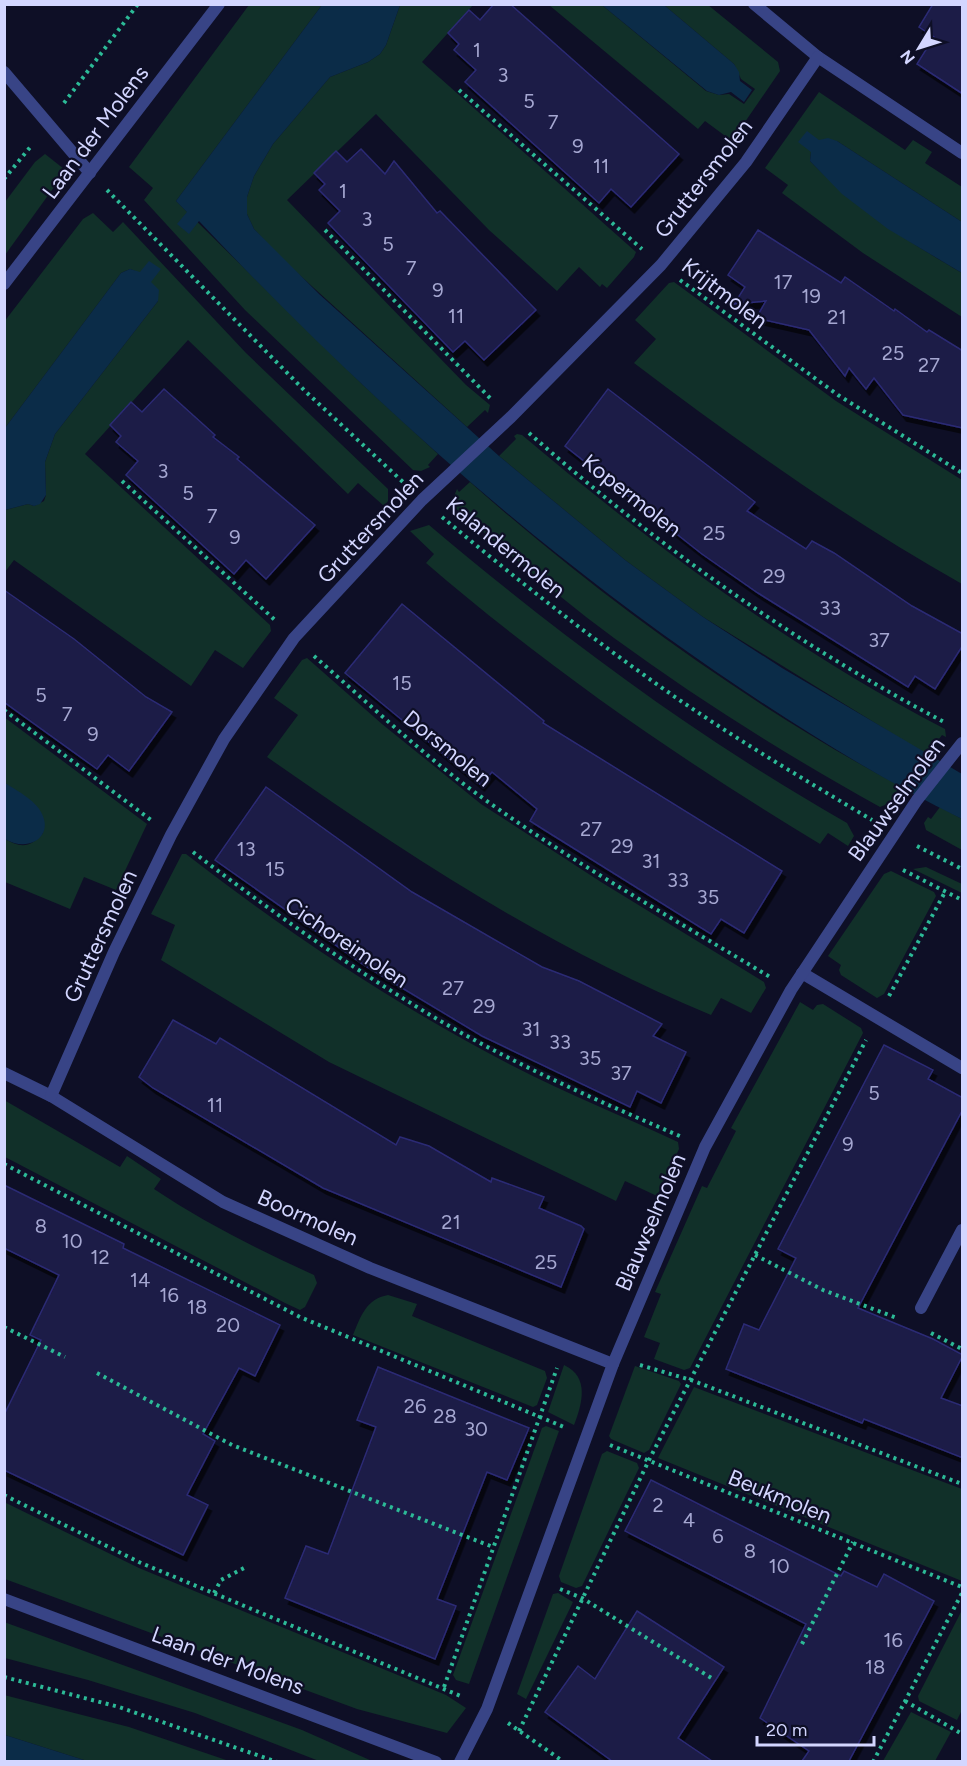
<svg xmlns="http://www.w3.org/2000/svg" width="967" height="1766" viewBox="0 0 967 1766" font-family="Figtree,sans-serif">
	<defs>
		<filter id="shadow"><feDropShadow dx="3.5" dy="6" stdDeviation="0" flood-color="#0009"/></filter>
	</defs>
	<rect width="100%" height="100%" fill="#0e0f26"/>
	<!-- green -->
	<g fill="#113029">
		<polygon points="249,5 322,5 176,201 362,384 438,454 428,465 430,467 421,471 413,470 245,310 144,200 153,188 129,167"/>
		<polygon points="400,5 473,5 422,62 636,252 634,257 607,288 602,284 600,287 579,267 557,291 489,230 376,114 287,200 466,385 490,405 488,413 485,410 467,427 282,259 254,229 247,214 247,197 254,176 273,144 330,77 368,62 380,54 386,45"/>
		<polygon points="549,5 602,5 706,91 719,95 729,94 744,104 755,89 741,79 734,64 664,5 708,5 778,62 780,71 734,138 728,138 705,121 698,129"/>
		<path d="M819,92L905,150L913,140L932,152L925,163L962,187V222L837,141L820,140L811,152L810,161C860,211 902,238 962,273V317L863,253L782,193L788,185L765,168Z"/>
		<polygon points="45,154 64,169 57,183 5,255 5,202 35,162"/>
		<polygon points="93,213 113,232 123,222 246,353 388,489 388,501 384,506 358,483 348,494 188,340 85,454 270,625 271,631 243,668 215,650 191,686 14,560 5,572 5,510 28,504 34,506 44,501 46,495 45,462 55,434 158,301 140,273 130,269 121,273 5,428 4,322 83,219"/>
		<path d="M674,282L836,401L962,480V584C845,518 741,444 634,363L656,339L635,320L669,283Z"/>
		<path d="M517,434L522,435C654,546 791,649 945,729L946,737L942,735L927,755L703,617L625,560L499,456L516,439L514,436Z"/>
		<path d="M470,482C598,596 751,707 902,787L894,798L897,800L880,807C788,756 699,700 614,638C558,597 507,552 454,507L452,501L457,489L459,492Z"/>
		<path d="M429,525C562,637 696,737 847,823L854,836L848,846L828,833L820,844C681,760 549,669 426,563L434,554L410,531Z"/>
		<path d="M307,658L382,724L481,804L601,882L764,982L766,988L751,1013L721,998L711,1015C547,947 412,858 267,757L298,715L274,698L302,660Z"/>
		<path d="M4,717L147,824L116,890L84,877L70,909L5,882V839C20,848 31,848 43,833L36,806L5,783Z"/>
		<polygon points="940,807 962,819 962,850 926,830 924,823 928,817 931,819"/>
		<path d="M182,854H186C289,934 397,1006 513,1066C567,1094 623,1116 678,1142L679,1149L657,1196L625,1181L616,1201L329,1062L161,960L175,925L151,914Z"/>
		<polygon points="926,867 962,884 962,893 913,869"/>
		<polygon points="891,871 934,892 936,896 884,994 877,998 841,975 839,970 841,965 828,956 884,874"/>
		<polygon points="800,1002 813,1010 817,1005 823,1004 861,1028 863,1033 690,1368 684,1370 654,1359 660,1343 644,1337 661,1294 655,1292 702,1186 707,1188 736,1131 731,1128"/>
		<path d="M4,1100L120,1167L127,1156L161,1179L154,1189C205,1223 259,1250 314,1275L317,1283L305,1307L300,1310L285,1303L5,1157Z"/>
		<path d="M388,1295L417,1304L412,1316L545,1371L547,1378L537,1405L533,1407L353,1335C361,1316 366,1299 388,1295Z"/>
		<path d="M564,1365C590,1377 582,1404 574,1425L548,1412Z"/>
		<polygon points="635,1366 679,1381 681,1384 649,1450 644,1453 611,1439 609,1436"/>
		<polygon points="694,1387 962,1489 962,1581 658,1458"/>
		<polygon points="546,1426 559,1431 469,1684 456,1680 453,1675 542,1428"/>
		<polygon points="607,1451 637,1463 639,1468 582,1586 576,1588 561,1582 559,1576 602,1454"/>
		<polygon points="4,1502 139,1568 446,1695 466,1708 447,1733 357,1709 5,1579"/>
		<polygon points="558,1593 573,1602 526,1699 517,1694 553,1594"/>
		<polygon points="962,1610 962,1710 957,1720 919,1701 918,1696"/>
		<polygon points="4,1622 302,1730 372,1761 319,1761 195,1713 88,1680 5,1658"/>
		<polygon points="4,1695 129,1727 229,1761 87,1761 5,1735"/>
		<polygon points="911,1712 951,1732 935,1761 883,1761"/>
	</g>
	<!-- water -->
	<g fill="#0b2c48">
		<path d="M322,5H400L386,45L380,54L368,62L330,77L273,144L254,176L247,197V214L254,229L319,294L499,456L625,560L703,617L782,668L962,774V819C876,777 794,725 715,671C526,541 356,388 199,221L189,234L177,224L187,212L176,201Z"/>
		<polygon points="602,5 664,5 734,64 739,72 740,81 752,90 744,102 731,92 719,95 707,91"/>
		<polygon points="807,131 819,140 828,138 837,141 962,222 962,273 888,229 842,194 810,161 811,152 798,142"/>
		<polygon points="149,261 161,269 151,282 159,290 158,301 55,434 45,462 46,495 40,504 34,506 28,504 5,510 5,428 121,273 130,269 140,272"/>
		<path d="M5,783C16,790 35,800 41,812C55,837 28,853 5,839Z"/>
		<polygon points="5,1735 87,1761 5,1761"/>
	</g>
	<!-- building -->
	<g fill="#1b1a47" stroke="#2c2b74" stroke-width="1.5" filter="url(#shadow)">
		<polygon points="494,4 510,4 679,154 631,207 611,189 599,203 465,82 476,70 454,50 459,44 448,33 469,10 480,20"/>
		<polygon points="933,4 963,4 963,94 917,64 934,37 919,27"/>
		<polygon points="361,149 385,174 394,161 437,213 440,211 536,310 484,360 465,341 453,352 328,223 340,211 319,190 325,184 314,173 336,151 347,162"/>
		<polygon points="758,230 841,283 845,277 894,311 895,309 927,332 929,330 963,351 963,428 903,415 874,378 866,389 849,368 845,376 809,330 756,318 766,301 734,304 745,287 728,275"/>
		<polygon points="164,389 215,435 213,437 239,457 237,459 315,525 266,579 246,560 234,574 126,475 138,461 116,442 121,436 110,425 131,402 142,412"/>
		<polygon points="608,389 755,502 747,511 806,549 812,541 834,553 912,606 963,634 963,645 935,689 915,676 908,687 758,593 702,554 565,446"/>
		<polygon points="4,590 74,639 146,697 172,712 129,771 108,755 97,769 4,702"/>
		<polygon points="402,604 544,721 543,723 782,871 744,933 721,919 711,934 546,831 530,821 537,809 492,772 481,785 345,673"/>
		<polygon points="266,787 412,892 542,967 579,981 662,1024 653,1036 686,1052 661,1103 637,1091 630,1107 482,1036 364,965 215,860"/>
		<polygon points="173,1020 216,1044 220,1038 396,1145 400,1137 429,1146 491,1182 492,1178 544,1197 539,1208 581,1226 584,1229 561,1287 323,1188 153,1088 139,1077"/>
		<polygon points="884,1045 933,1070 928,1079 963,1098 963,1109 858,1308 933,1339 963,1355 941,1398 963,1406 963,1458 864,1419 862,1423 726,1369 744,1324 759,1330 796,1258 778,1249"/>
		<polygon points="4,1185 124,1244 123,1248 280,1325 255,1376 239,1368 203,1434 215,1441 187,1495 208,1505 183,1555 4,1470 4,1415 41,1340 30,1335 59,1275 4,1248"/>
		<polygon points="378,1367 529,1428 507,1480 487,1472 437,1599 456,1606 435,1659 285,1598 306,1546 328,1554 376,1427 357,1420"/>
		<polygon points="651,1480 841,1576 844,1571 877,1587 884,1574 934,1601 849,1761 802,1761 809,1751 760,1718 806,1624 625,1531"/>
		<polygon points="637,1611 724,1667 678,1738 712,1761 612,1761 545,1712 578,1666 595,1679"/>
	</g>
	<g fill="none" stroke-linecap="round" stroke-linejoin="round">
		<!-- path -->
		<g stroke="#2cba97" stroke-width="4" stroke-dasharray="3 4.5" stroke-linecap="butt">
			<polyline points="459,90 642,249"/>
			<polyline points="64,103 138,4"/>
			<polyline points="4,179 32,145"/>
			<polyline points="107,190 305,391 403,482"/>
			<polyline points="325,230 492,400"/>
			<polyline points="680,280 838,395 962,473"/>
			<path d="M529,433C656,545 797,645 946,723"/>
			<polyline points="122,481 275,620"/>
			<path d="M442,517C508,572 574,625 644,675C717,728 795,774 872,820"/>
			<path d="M314,656C369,704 424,756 484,799C575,864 674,919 770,977"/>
			<polyline points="4,710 151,820"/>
			<polyline points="917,846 962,869"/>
			<path d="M193,852C263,905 334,956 409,1002C495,1056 589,1097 682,1137"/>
			<polyline points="903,870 962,900"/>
			<polyline points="889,996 945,892"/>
			<polyline points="4,1164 300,1317 564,1427"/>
			<polyline points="755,1255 823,1290 897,1318"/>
			<polyline points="4,1327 65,1357"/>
			<polyline points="931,1333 962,1349"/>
			<polyline points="640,1365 691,1380 962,1484"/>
			<polyline points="97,1373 232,1445 493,1547"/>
			<polyline points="610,1445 962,1587"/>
			<polyline points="4,1495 141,1563 463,1697"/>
			<polyline points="560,1589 582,1598 713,1679"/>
			<polyline points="214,1593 221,1580 246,1567"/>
			<polyline points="802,1644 853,1542"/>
			<polyline points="4,1677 119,1707 277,1762"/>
			<polyline points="444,1687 557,1368"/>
			<polyline points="905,1701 962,1734"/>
			<polyline points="508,1723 564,1762"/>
			<polyline points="519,1731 649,1460 866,1040"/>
			<polyline points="873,1762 962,1593"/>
		</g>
		<!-- lane -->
		<g stroke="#384486" stroke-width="12">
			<polyline points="802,973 962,1068"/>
			<polyline points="921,1308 962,1230"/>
		</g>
		<!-- street -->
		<g stroke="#384486" stroke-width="12">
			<polyline points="754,4 818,57 962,153"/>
			<polyline points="4,72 90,173"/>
			<polyline points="4,284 219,4"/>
			<polyline points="4,1073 51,1096 223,1202 370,1268 613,1364"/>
			<polyline points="51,1096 114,952 171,835 224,739 294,638 422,500 511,417 661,265 746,162 818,57"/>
			<polyline points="4,1599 436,1762"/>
			<polyline points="460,1762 487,1709 613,1364 705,1147 791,990 917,800 962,743"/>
		</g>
	</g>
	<g text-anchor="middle" stroke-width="4.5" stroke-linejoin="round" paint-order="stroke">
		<!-- number labels -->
		<g font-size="20" fill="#a5a7d1">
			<text x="477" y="57">1</text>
			<text x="503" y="82">3</text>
			<text x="529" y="108">5</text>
			<text x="553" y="129">7</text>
			<text x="578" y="153">9</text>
			<text x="601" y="173">11</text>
			<text x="343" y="198">1</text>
			<text x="367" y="226">3</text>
			<text x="388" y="251">5</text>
			<text x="411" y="275">7</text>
			<text x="783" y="289">17</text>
			<text x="438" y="297">9</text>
			<text x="811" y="303">19</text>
			<text x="456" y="323">11</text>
			<text x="837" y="324">21</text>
			<text x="893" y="360">25</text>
			<text x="929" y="372">27</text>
			<text x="163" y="478">3</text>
			<text x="188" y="500">5</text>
			<text x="212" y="523">7</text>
			<text x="714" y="540">25</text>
			<text x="235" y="544">9</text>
			<text x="774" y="583">29</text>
			<text x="830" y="615">33</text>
			<text x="879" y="647">37</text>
			<text x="402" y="690">15</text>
			<text x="41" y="702">5</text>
			<text x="67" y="721">7</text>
			<text x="93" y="741">9</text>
			<text x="591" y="836">27</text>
			<text x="622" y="853">29</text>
			<text x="246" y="856">13</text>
			<text x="651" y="868">31</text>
			<text x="275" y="876">15</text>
			<text x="678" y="887">33</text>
			<text x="708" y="904">35</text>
			<text x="453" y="995">27</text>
			<text x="484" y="1013">29</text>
			<text x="531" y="1036">31</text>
			<text x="560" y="1049">33</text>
			<text x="590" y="1065">35</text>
			<text x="621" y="1080">37</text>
			<text x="874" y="1100">5</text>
			<text x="215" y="1112">11</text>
			<text x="848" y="1151">9</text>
			<text x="451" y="1229">21</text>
			<text x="41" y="1233">8</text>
			<text x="72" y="1248">10</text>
			<text x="100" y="1264">12</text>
			<text x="546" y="1269">25</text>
			<text x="140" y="1287">14</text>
			<text x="169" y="1302">16</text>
			<text x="197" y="1314">18</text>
			<text x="228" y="1332">20</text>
			<text x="415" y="1413">26</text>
			<text x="445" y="1423">28</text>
			<text x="476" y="1436">30</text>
			<text x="658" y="1512">2</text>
			<text x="689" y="1527">4</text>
			<text x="718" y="1543">6</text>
			<text x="750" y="1558">8</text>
			<text x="779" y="1573">10</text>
			<text x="893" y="1647">16</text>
			<text x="875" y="1674">18</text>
		</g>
		<!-- street labels -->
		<g font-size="22" fill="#d3d6ff" stroke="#0e0f26">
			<text transform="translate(95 132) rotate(-53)" y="8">Laan der Molens</text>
			<text transform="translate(703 178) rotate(-52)" y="8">Gruttersmolen</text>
			<text transform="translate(725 293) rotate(37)" y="8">Krijtmolen</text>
			<text transform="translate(632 495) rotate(38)" y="8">Kopermolen</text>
			<text transform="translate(370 527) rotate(-47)" y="8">Gruttersmolen</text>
			<text transform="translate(506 547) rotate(39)" y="8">Kalandermolen</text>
			<text transform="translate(448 748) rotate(39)" y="8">Dorsmolen</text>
			<text transform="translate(896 799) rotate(-54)" y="8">Blauwselmolen</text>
			<text transform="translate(100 936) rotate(-65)" y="8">Gruttersmolen</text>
			<text transform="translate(347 942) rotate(34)" y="8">Cichoreimolen</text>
			<text transform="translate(308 1217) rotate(24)" y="8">Boormolen</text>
			<text transform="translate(650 1222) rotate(-67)" y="8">Blauwselmolen</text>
			<text transform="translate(780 1496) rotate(22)" y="8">Beukmolen</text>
			<text transform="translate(228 1660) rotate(20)" y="8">Laan der Molens</text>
		</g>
	</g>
	<!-- border -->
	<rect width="967" height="1766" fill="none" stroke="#d3d6ff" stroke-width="12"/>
	<!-- north arrow -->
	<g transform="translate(919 48) rotate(232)" stroke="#0e0f26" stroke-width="4.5" paint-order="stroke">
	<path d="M0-4.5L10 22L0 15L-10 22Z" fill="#d3d6ff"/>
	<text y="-9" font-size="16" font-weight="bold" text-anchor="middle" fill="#d3d6ff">N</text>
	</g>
	<!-- scale -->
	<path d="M757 1736v9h117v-9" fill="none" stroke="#d3d6ff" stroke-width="3"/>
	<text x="766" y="1736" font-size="18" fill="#d3d6ff" stroke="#0e0f26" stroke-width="4.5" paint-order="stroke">20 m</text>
</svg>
